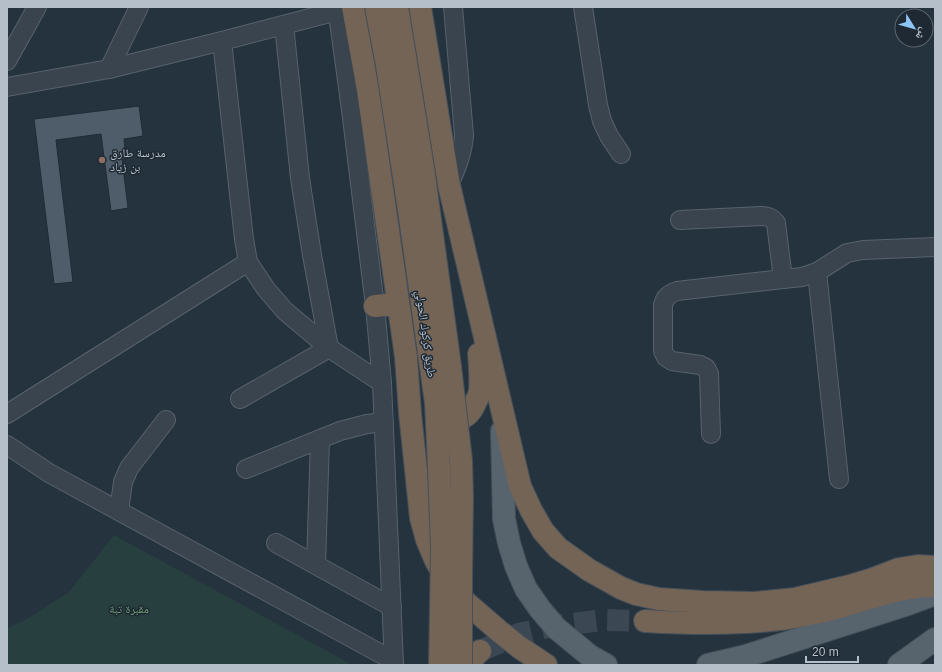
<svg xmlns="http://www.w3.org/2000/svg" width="942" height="672" viewBox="0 0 942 672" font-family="Arial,'Noto Naskh Arabic',sans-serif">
	<rect width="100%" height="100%" fill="#25333e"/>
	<!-- green -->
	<polygon fill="#273f3e" points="114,535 349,663 352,665 7,665 7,628 27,619 69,592"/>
	<!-- building -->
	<polygon fill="#4e5d69" stroke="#202b35" points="139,106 143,136 124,139 126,159 122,159 128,208 111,211 101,134 56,140 73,282 54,284 34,119"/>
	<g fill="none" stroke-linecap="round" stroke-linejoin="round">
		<!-- highway-tunnel -->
		<polyline stroke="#3b4853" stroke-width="22" stroke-dasharray="22 11" stroke-linecap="butt" points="480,651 519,634 548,627 603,620 645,621"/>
		<defs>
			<g id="minor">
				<polyline points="337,7 351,110 375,306 382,383 394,665"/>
				<polyline points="583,7 598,105 602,121 609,136 621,154"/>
				<polyline points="222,41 244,239 248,262 266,289 285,311 329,348 382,383"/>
				<polyline points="7,61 37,7"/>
				<polyline points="109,69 139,7"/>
				<polyline points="7,87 109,69 222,41 337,11"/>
				<path d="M449,185C456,169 463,153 464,135L453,7"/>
				<path d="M680,220L761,216C769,216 772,218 776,223L783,279"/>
				<polyline points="817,272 839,479"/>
				<polyline points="240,399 329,348 312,255 300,178 284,25"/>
				<polyline points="7,414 248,262"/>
				<path d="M711,434L709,374L706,368L700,365L672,361L666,357L663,351V305C665,297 669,294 677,291L783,279L802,277L817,272L847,253L863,250L935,247"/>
				<polyline points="7,445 49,473 394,661"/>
				<polyline points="246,469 340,431 367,424 384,422"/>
				<polyline points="119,511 123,482 129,468 166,420"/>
				<polyline points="276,543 392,607"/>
				<polyline points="316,565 320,439"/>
			</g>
			<g id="major">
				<polyline points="502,431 504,519 509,543 516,566 526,589 540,609 556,628 590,656 606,665"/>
				<polyline points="708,665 746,656 908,604 935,594"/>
				<polyline points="899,665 935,639"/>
			</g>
			<g id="highway">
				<polyline points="353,7 368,90 406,357 410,413 421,518 427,540 436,561 448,581 462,599 499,631 519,647 546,665"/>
				<polyline points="420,7 449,185 520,486 531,510 543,531 558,548 589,570 621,588 636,594 659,599 703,602 755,603 795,599 850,586 873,579 899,569 918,566 935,567"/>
				<polyline points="375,306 398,304"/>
				<path d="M438,416C455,425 469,419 476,401C478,398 479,395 480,392C481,380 480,366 479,354"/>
				<path d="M645,621C678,623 711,624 745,622C763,621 781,620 799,616C815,613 831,610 846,605C875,597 905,585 935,586"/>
				<polyline points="465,665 480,651"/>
			</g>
		</defs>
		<!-- minor casing -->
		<use href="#minor" stroke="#57626c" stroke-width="20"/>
		<!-- major casing -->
		<use href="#major" stroke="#45505a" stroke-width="24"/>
		<!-- highway casing -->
		<use href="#highway" stroke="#444f59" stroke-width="24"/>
		<!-- minor -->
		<use href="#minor" stroke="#39444e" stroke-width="18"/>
		<!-- major -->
		<use href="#major" stroke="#57646e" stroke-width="22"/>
		<!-- highway -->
		<use href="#highway" stroke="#746456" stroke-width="22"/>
		<defs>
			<g id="highway-bridge">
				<polyline points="376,7 387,65 409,210 436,403 439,467 442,548 440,665"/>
				<polyline points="397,7 423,168 450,366 461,460 462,497 461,580 461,665"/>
			</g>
		</defs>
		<!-- highway-bridge casing -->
		<use href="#highway-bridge" stroke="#444f59" stroke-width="24" stroke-linecap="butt"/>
		<!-- highway-bridge -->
		<use href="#highway-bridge" stroke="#746456" stroke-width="22"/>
	</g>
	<!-- markers -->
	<circle fill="#8d6e63" stroke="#1e2933" stroke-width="1.5" cx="102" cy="160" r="4"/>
	<g text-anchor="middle" stroke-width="3" stroke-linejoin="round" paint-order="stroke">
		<!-- poi labels -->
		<g font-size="12" fill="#b5bfc9" stroke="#1e2933" text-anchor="start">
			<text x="110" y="157">مدرسة طارق<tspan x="110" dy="14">بن زياد</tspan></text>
		</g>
		<!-- street labels -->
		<g font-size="12" fill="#b5bfc9" stroke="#1e2933">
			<text transform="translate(426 334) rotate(82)" y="4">طريق كركوك الحولي</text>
		</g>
		<!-- park labels -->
		<g font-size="12" fill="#6c9970" stroke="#1e2933">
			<text x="129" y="613">مقبرة تبة</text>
		</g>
	</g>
	<!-- border -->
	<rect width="942" height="672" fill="none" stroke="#b5bfc9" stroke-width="16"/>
	<!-- north arrow -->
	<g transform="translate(914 28) rotate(127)"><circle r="19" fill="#1e2933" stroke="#5a656f"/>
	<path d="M0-3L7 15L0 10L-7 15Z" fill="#8dc4f6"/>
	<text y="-6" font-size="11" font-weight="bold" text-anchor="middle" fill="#b5bfc9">ش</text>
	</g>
	<!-- scale -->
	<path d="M806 656v6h52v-6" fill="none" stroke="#b5bfc9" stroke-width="2"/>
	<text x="812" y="656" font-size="12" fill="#b5bfc9" stroke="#1e2933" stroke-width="3" paint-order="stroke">20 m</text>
</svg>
